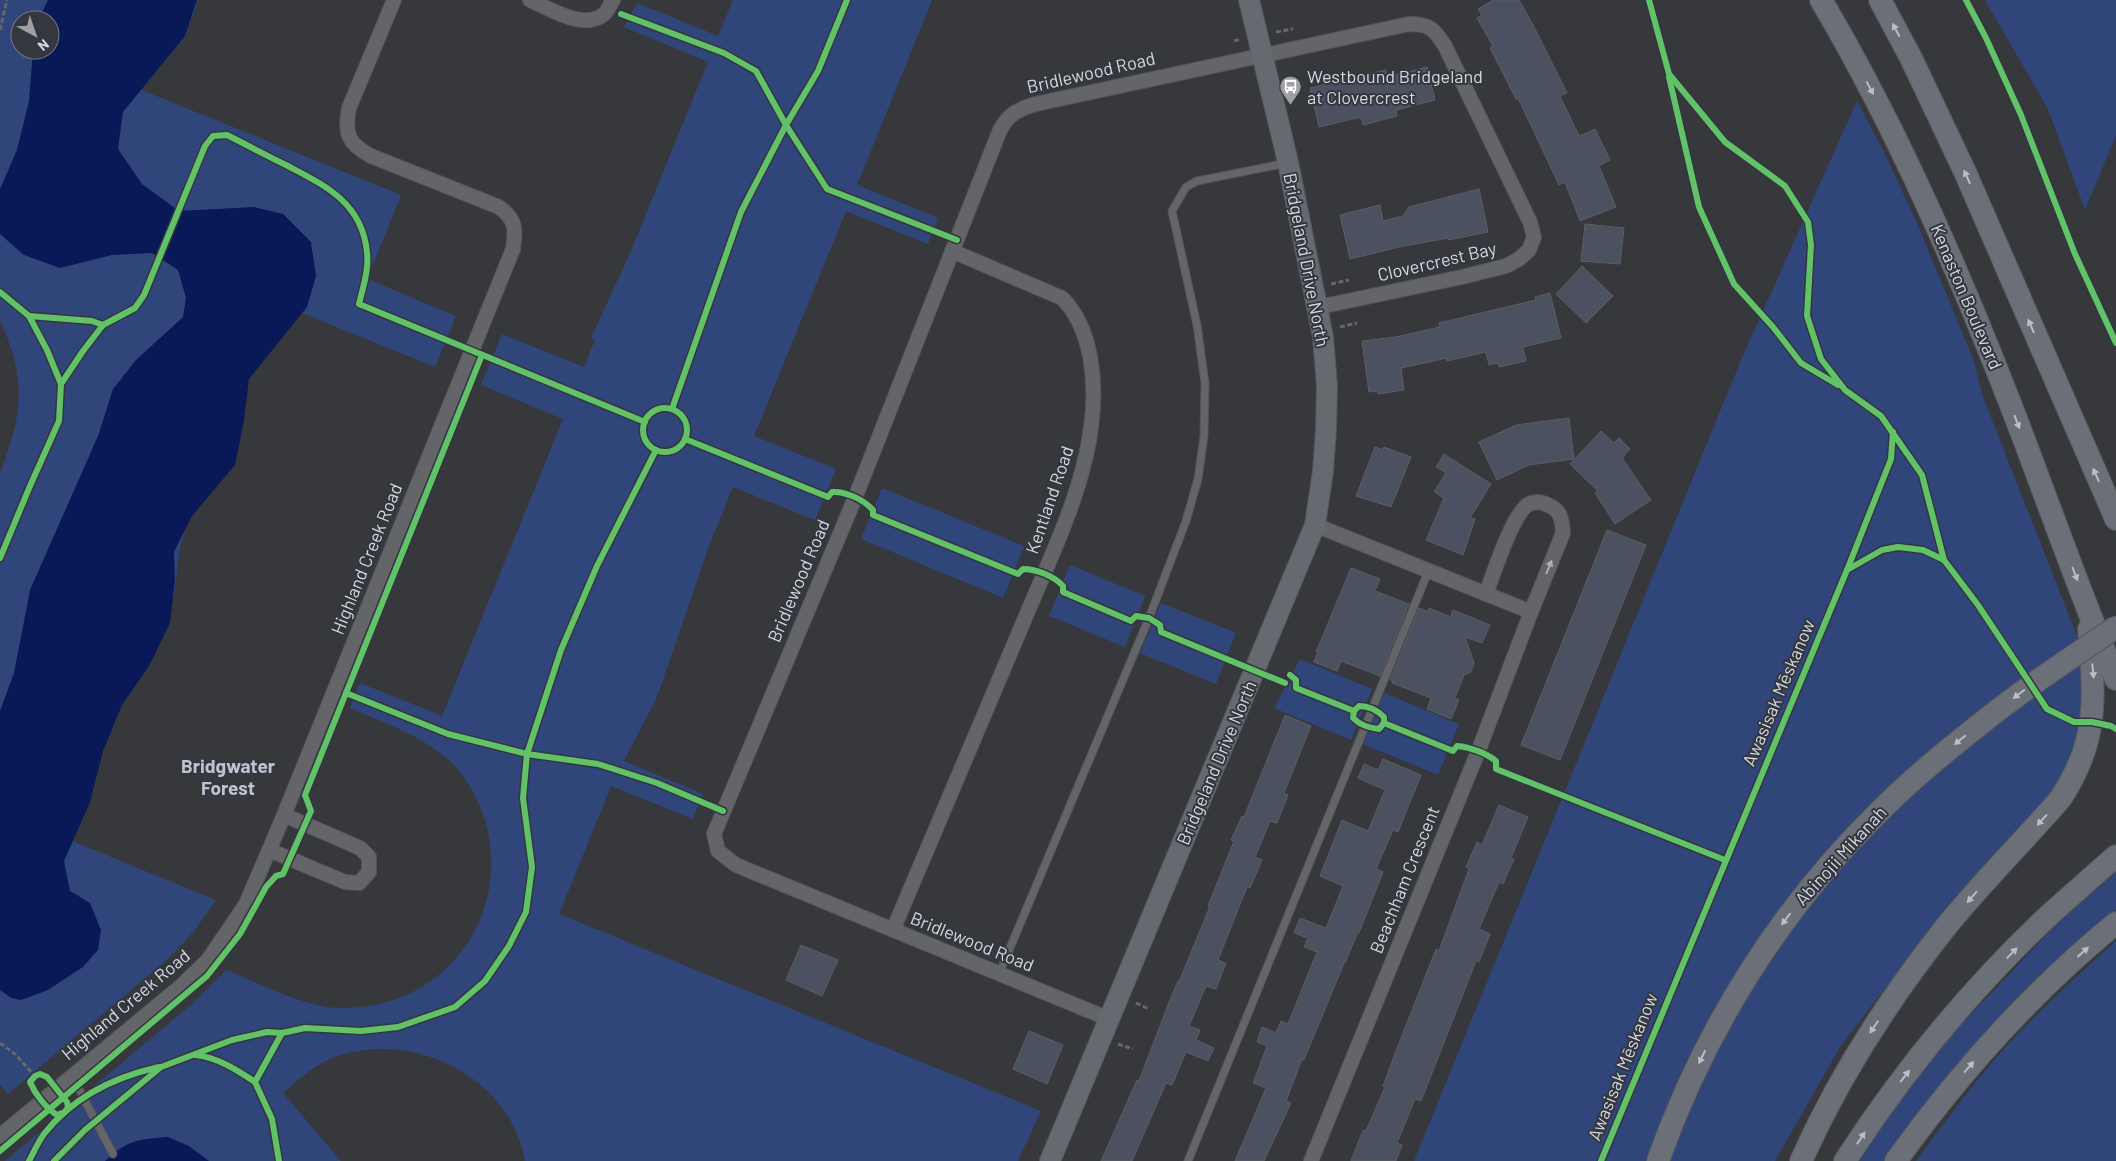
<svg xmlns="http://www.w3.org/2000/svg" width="2116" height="1161" viewBox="0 0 2116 1161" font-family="Barlow,sans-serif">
	<rect width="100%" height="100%" fill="#36383c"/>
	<!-- green -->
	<g fill="#30467b" fill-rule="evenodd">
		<path d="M0,0H198L193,15L170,55L139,89L401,195L367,279L456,316L435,367L295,310L251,373L199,502L187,524L180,547L174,594L166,623L112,723L72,841L216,900L195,930L170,957L8,1094L0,1085V473C23,415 27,378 0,321ZM20,20H50V50H20Z"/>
		<path d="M733,0H932L857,185L938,218L928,244L846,211L754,436L836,469L815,520L733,487L709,546L657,697L624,761L703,794L693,819L611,786L559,914L1041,1111L1018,1161H525C510,1077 417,1032 340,1055C317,1062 301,1078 283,1093L341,1161H5L193,1003L226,970C260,983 301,1006 337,1008C433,1012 505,932 489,837C485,812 472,785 455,766C426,737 387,724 350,708L360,683L442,716L563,419L481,385L502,334L584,367L595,340L591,338L631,251L708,62L624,27L637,3L718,36Z"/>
		<polygon points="1985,0 2116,0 2116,135 2085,210 2048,109"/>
		<polygon points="1857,101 1882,148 1916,221 1974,361 1983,397 2077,636 2084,661 2086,725 2060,788 1955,897 1840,1047 1775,1161 1414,1161 1741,360"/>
		<polygon points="882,488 1024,546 1003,598 861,539"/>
		<polygon points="1070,565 1145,596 1125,647 1049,616"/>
		<polygon points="1161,603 1236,633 1216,684 1140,653"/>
		<polygon points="1300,659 1372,689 1351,740 1274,708"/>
		<polygon points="1384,693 1459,724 1438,775 1363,744"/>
		<path d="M2116,872V910C2026,981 1950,1067 1884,1161H1857L1934,1053L2053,928Z"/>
		<path d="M2116,941V1161H1916C1944,1123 1972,1085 2003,1050C2038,1011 2077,976 2116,941Z"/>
	</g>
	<!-- water -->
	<g fill="#091856">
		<polygon points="48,0 197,0 185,36 123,112 118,149 142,184 179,211 254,207 283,214 311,242 316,276 307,307 249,379 244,420 235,465 192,516 174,552 175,579 170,623 149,666 122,705 103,751 90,802 64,861 70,891 90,903 101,930 98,950 83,967 48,990 21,1000 11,998 0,990 0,711 14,673 30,590 98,436 113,389 136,360 183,317 186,298 178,270 152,253 112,255 60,268 24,255 0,234 0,189 17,150 29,101 33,50 50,50 50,20 38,20"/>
		<path d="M168,1137L189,1146L209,1161H105C127,1140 139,1139 168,1137Z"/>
	</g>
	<!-- building -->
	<g fill="#4b5161" stroke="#5d5e62">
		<polygon points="1493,0 1519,0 1533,25 1567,93 1560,96 1579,136 1595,129 1610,160 1599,166 1616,207 1580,221 1565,182 1559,185 1518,98 1516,99 1490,48 1493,46 1477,18 1482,15 1478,9"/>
		<polygon points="1427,67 1435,100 1396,110 1397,116 1363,125 1361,117 1319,127 1310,88 1386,70 1387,77"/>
		<polygon points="1479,189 1488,232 1448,240 1448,238 1399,247 1350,259 1340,215 1380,205 1383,221 1403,216 1409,207"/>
		<polygon points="1585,224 1624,228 1620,264 1581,261"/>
		<polygon points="1582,266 1613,296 1586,323 1556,294"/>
		<polygon points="1550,293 1561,338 1523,347 1526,361 1499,367 1498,363 1489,365 1486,352 1447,361 1447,358 1401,368 1404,390 1378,394 1378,391 1369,392 1362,341 1396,337 1440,327 1439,323 1536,300 1535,297"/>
		<polygon points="1569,418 1574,459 1529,465 1497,480 1479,442 1516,425"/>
		<polygon points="1601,431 1614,443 1619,438 1630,449 1622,458 1651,500 1615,524 1595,493 1598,491 1570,464"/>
		<polygon points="1375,447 1383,450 1384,447 1411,457 1391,507 1356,496"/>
		<polygon points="1444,454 1491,484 1470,518 1475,519 1463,555 1426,540 1444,498 1434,492 1446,473 1436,467"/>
		<polygon points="1607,530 1646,545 1560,760 1521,745"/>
		<polygon points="1351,568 1380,579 1375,591 1409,604 1380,676 1341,661 1337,671 1314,662 1318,652 1316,652"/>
		<polygon points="1419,608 1428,612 1429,608 1451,617 1453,610 1490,625 1482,643 1465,637 1474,663 1471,672 1464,675 1455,698 1459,700 1451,719 1427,709 1431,698 1392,683 1393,681 1390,680"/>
		<polygon points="1285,715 1311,726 1284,793 1288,795 1277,823 1270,821 1255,857 1262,860 1250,888 1247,887 1218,960 1226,963 1216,989 1206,986 1189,1026 1200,1030 1196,1040 1214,1048 1208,1061 1186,1052 1172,1085 1166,1083 1132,1161 1101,1161 1137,1080 1139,1081 1168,1005 1178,981 1179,982 1210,906 1208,906 1234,841 1231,840 1242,816 1244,817"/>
		<polygon points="1383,759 1421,775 1398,832 1393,830 1376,869 1383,872 1359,933 1358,932 1345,963 1344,963 1304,1060 1302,1059 1286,1101 1291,1103 1264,1161 1235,1161 1266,1088 1253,1083 1267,1046 1257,1042 1262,1027 1276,1033 1281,1021 1288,1024 1317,952 1304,947 1308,938 1294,933 1300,918 1326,928 1343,886 1320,876 1342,820 1368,831 1385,790 1358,778 1364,764 1378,770"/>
		<polygon points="1499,805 1528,817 1511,858 1514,859 1503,884 1499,882 1479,929 1490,934 1479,962 1476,961 1421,1101 1415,1099 1397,1143 1402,1145 1396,1161 1351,1161 1363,1130 1366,1131 1385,1087 1383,1086 1396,1051 1436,949 1439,951 1469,869 1466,867 1477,842 1482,845"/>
		<polygon points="801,945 838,960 822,996 786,980"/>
		<polygon points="1029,1031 1063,1045 1047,1084 1013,1069"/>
	</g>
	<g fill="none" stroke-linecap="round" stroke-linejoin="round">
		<defs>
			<g id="lane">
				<polyline points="999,974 1149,618 1186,521 1198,479 1204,436 1205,383 1197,325 1172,211 1186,187 1197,181 1287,163"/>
				<polyline points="72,1076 113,1154"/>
				<polyline points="1188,1161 1428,572"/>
			</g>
			<g id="street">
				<path d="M530,0C551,9 584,31 604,14C608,11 610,4 613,0"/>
				<path d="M1486,594C1493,575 1513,512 1529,504C1535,501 1542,502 1548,505C1561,510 1562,520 1563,533L1531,612"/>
				<polyline points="269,850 345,882 359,883 369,872 369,857 360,848 284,815"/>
				<path d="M893,930C935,830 978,730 1020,630C1046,567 1083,494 1091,427C1097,385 1093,329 1062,298L952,251"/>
				<path d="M1109,1019L736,865L718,851L714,834L855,498L1000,130C1009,114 1018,109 1036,104L1409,24C1430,24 1434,29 1445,46L1530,222L1534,237L1529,250L1519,259L1506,266L1462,277L1319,307"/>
				<path d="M0,1136L180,987L208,960L246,904L284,815L513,249C516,228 516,220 499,207L371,156C348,144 344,133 349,108L394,0"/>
				<polyline points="1311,1161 1478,752 1531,612 1315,525"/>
			</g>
			<polyline id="secondary" points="1050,1161 1315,525 1323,471 1326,429 1327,386 1323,337 1288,162 1249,0"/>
			<g id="primary">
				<path d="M1821,0C1900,134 1961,276 2017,421C2050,507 2080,594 2116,679"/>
				<polyline points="1880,0 1911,58 1965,172 2116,519"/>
				<path d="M1658,1161C1705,1028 1782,906 1883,808C1919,772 1959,741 1998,710"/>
				<path d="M1801,1161C1838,1078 1888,1000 1945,928C1981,883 2023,842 2061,798C2100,738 2094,696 2089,629"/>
				<path d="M1845,1161C1902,1073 1969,991 2045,919C2068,898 2092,877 2116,856"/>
				<path d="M1896,1161C1959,1073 2032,992 2116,923"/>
			</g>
		</defs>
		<!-- lane casing -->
		<use href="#lane" stroke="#535558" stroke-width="9"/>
		<!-- street casing -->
		<use href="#street" stroke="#535558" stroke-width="16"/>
		<!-- secondary casing -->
		<use href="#secondary" stroke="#535558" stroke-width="22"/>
		<!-- primary casing -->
		<use href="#primary" stroke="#535558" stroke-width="24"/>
		<!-- path -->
		<g stroke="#66686b" stroke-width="3" stroke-dasharray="5 2.5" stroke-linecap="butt">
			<polyline points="0,30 7,0"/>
			<polyline points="1276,32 1293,29"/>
			<polyline points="1234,41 1241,39"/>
			<polyline points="1331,284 1349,280"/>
			<polyline points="0,292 29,316 47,350 61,384 59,421 30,486 0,558"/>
			<path d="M29,316L92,321L103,325L135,308L144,295L205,146L213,136L227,135C247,145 267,156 288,166C326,186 362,203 367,252C369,270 363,287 359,304L459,346"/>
			<polyline points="1340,327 1357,323"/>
			<polyline points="486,357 645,422"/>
			<polyline points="62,384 83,351 103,325"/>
			<circle cx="665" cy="430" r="22"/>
			<polyline points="672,409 741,212 786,125 818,71 847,0"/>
			<polyline points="685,439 828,497 832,492 840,492"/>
			<polyline points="868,505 873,510 873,515 1018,574 1023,569 1029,569"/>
			<polyline points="1058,580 1063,586 1063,592 1131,621 1135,617"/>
			<polyline points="1160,625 1161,632 1239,663"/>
			<polyline points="1270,676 1285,683"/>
			<polyline points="349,694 448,734 527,754 598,764 657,783 709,805"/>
			<polyline points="1136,1003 1149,1009"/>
			<polyline points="0,1043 15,1054 35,1076"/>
			<polyline points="1118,1044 1133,1049"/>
			<path d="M193,1055C216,1057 236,1069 255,1082"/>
			<path d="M40,1074L47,1077L67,1102L68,1107L65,1112L57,1115C46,1108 35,1094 30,1082L35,1076Z"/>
			<polyline points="93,1090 131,1073 160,1067"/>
			<polyline points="105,1113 161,1067 232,1040 267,1032 282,1033 305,1028 361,1031 398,1027 455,1007 485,981 509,946 526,912 532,867 523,798 527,754 561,650 597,566 656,450"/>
			<path d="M29,1161C41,1139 54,1120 75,1104"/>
			<polyline points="54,1161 87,1128"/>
			<polyline points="279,1161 272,1119 255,1082 282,1033"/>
		</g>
		<!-- lane -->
		<use href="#lane" stroke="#646568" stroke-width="7"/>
		<!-- street -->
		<use href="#street" stroke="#646568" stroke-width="14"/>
		<!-- secondary -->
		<use href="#secondary" stroke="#666a70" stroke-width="20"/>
		<!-- primary -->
		<use href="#primary" stroke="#6b6f78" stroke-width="22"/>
		<defs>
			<polyline id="primary-bridge" points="1998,710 2037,681 2116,627"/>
		</defs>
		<!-- primary-bridge casing -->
		<use href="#primary-bridge" stroke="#535558" stroke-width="24" stroke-linecap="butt"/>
		<!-- primary-bridge -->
		<use href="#primary-bridge" stroke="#6b6f78" stroke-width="22"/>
		<defs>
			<g id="cycleway">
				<polyline points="1649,0 1669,74 1725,142 1785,186 1808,222 1811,245 1807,316 1821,359 1845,390 1881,416 1922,475 1944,560"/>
				<polyline points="1966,0 1986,38 2021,115 2075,254 2116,343"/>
				<polyline points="621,14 724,53 756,71 786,125 827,189 957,240"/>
				<polyline points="1669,77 1699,207 1734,284 1773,327 1801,363 1838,385"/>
				<polyline points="0,292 29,316 47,350 61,384 59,421 30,486 0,558"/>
				<path d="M29,316L92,321L103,325L135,308L144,295L205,146L213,136L227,135C247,145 267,156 288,166C326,186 362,203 367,252C369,270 363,287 359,304L645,422"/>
				<polyline points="61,384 83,351 103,325"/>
				<circle cx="665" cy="430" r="22"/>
				<polyline points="672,409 741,212 786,125 818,71 847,0"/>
				<path d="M685,439L828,497L832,492C846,491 864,500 873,510V515L1018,574L1023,569C1036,569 1054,576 1063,586V592L1131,621L1136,616L1149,618L1160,625L1161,632L1285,683"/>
				<polyline points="1847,570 1891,459 1893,432"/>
				<polyline points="1290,675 1296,680 1296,688 1354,711"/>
				<polyline points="346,693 448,734 527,754 598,764 657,783 723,811"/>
				<path d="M1384,723L1379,729C1369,728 1360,725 1353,718L1354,711L1359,706C1368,706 1377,710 1384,717V723L1453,751L1457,746C1470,747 1486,753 1496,761V769L1725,860"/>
				<path d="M195,1055C217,1057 237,1070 255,1082"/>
				<path d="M40,1074L47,1077L67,1102L68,1107L65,1112L57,1115C46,1108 35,1094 30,1082L35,1076Z"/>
				<polyline points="0,1151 207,976 240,934 266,887 276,876 283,874 311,811 305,795 482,355"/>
				<path d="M29,1161C34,1152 38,1142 44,1134C73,1097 114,1077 159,1067"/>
				<polyline points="54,1161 85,1130 161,1067 232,1040 267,1032 282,1033 305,1028 361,1031 398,1027 455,1007 485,981 509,946 526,912 532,867 523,798 527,754 561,650 597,566 656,450"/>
				<polyline points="279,1161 272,1119 255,1082 282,1033"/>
				<polyline points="1601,1161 1847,570 1882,550 1898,547 1923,550 1944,560 1978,605 2047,709 2074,722 2092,722 2111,726 2116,729"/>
			</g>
		</defs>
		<!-- cycleway casing -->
		<use href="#cycleway" stroke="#33373f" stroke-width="9"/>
		<!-- cycleway -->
		<use href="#cycleway" stroke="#61c268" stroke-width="6"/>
	</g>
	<!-- one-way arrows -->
	<defs><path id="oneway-solid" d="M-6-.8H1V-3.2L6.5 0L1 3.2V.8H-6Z" transform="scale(1.25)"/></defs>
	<g fill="#bbbec4">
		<use href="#oneway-solid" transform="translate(1896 30) rotate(-118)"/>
		<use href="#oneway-solid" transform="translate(1870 88) rotate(62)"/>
		<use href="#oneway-solid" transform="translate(1967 177) rotate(-114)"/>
		<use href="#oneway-solid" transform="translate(2031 326) rotate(-113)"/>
		<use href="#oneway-solid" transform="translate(2017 422) rotate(69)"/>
		<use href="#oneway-solid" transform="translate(2096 475) rotate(-114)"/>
		<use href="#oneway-solid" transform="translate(2075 574) rotate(69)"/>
		<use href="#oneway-solid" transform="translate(2093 671) rotate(84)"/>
		<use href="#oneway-solid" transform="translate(2019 694) rotate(143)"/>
		<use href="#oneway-solid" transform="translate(1960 740) rotate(141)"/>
		<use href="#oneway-solid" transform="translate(2042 820) rotate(132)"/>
		<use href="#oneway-solid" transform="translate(1972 897) rotate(131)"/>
		<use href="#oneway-solid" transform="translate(1786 919) rotate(127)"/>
		<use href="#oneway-solid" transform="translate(2083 952) rotate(-42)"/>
		<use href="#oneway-solid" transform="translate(2012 953) rotate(-46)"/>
		<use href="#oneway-solid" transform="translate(1874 1027) rotate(124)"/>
		<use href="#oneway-solid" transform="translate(1702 1057) rotate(116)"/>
		<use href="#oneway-solid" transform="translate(1969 1067) rotate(-49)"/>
		<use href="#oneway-solid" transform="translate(1905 1076) rotate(-52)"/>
		<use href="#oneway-solid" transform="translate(1861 1138) rotate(-57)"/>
	</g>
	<use fill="#aeb0b5" href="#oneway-solid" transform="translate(1549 567) rotate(-68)"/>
	<!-- icons -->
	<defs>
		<symbol id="bus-pin" viewBox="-11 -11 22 30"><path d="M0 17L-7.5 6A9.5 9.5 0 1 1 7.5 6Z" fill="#9ea0a5" stroke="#33373f"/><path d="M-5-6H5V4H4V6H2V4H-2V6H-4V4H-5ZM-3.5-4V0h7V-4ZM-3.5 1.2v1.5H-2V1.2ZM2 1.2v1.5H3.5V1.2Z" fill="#fff"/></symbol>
	</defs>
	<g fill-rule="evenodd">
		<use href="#bus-pin" x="1278" y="74" width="25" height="34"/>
	</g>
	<g text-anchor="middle" stroke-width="4" stroke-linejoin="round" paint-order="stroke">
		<!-- street labels -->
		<g font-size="18" fill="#d6d8de" stroke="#33373f">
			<text transform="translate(1091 73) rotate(-13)" y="6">Bridlewood Road</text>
			<text transform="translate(1306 260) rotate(79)" y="6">Bridgeland Drive North</text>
			<text transform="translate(1437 262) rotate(-13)" y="6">Clovercrest Bay</text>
			<text transform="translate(1966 297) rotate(67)" y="6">Kenaston Boulevard</text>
			<text transform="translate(1050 500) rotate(-71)" y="6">Kentland Road</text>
			<text transform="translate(367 559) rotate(-68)" y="6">Highland Creek Road</text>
			<text transform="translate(799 581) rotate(-67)" y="6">Bridlewood Road</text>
			<text transform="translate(1779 693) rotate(-67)" y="6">Awasisak Mēskanow</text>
			<text transform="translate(1217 763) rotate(-67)" y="6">Bridgeland Drive North</text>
			<text transform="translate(1841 856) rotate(-48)" y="6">Abinojii Mikanah</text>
			<text transform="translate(1405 880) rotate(-68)" y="6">Beachham Crescent</text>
			<text transform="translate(972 942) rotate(22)" y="6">Bridlewood Road</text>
			<text transform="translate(126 1005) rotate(-40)" y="6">Highland Creek Road</text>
			<text transform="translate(1623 1067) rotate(-68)" y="6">Awasisak Mēskanow</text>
		</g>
		<!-- poi labels -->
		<g font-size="18" fill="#d6d8de" stroke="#33373f" text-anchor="start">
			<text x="1307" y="83">Westbound Bridgeland<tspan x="1307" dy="21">at Clovercrest</tspan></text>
		</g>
		<!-- neighbourhood labels -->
		<g font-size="19" font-weight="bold" fill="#bec3cd" stroke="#33373f">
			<text x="228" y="773">Bridgwater<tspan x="228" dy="22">Forest</tspan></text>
		</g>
	</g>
	<!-- north arrow -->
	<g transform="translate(35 35) rotate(140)"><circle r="24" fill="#33373f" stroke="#74777f"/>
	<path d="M0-4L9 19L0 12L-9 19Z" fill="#9ea0a5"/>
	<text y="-8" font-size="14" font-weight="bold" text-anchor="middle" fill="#d6d8de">N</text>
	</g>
</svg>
